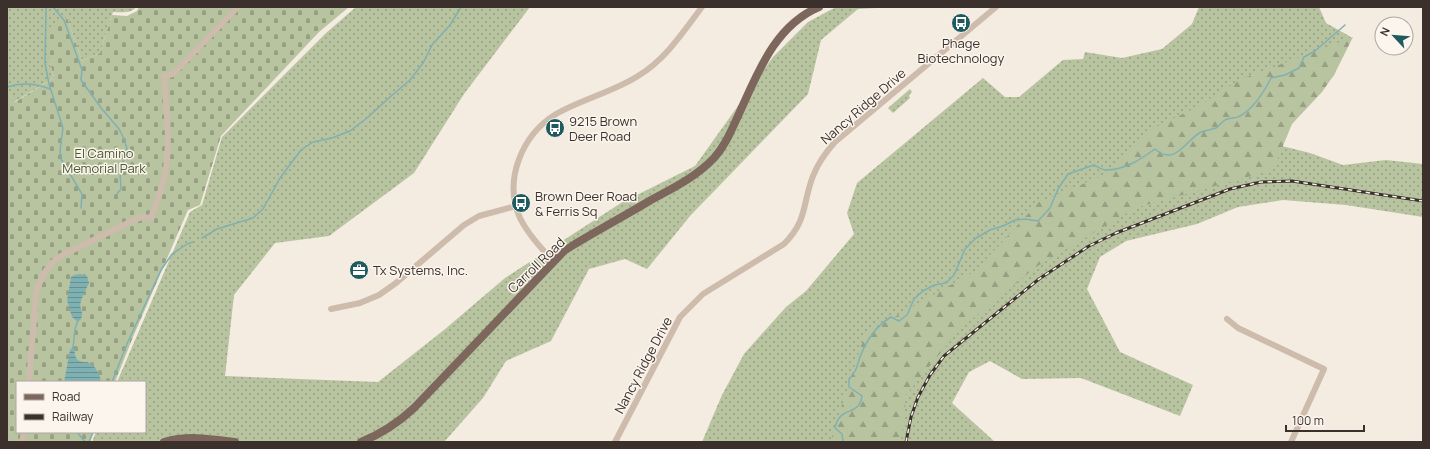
<svg xmlns="http://www.w3.org/2000/svg" width="1430" height="449" viewBox="0 0 1430 449" font-family="Manrope,sans-serif">
	<defs>
		<pattern id="grass-dots" width="8" height="8" patternUnits="userSpaceOnUse"><rect width="8" height="8" fill="#b8c4a0"/><path d="M2 2h.1M6 6h.1" fill="none" stroke="#97a083" stroke-width="1.8" stroke-linecap="round"/></pattern>
		<pattern id="forest-firs" width="22" height="20" patternUnits="userSpaceOnUse"><rect width="22" height="20" fill="#b8c4a0"/><path d="M5 1l3.5 6h-7zM16 11l3.5 6h-7z" fill="#97a083"/></pattern>
		<pattern id="cemetery-stones" width="16" height="16" patternUnits="userSpaceOnUse"><rect width="16" height="16" fill="#b8c4a0"/><path d="M2 7V4a2 2 0 0 1 4 0v3zM10 15v-3a2 2 0 0 1 4 0v3z" fill="#97a083"/></pattern>
		<pattern id="water-rules" width="6" height="5" patternUnits="userSpaceOnUse"><rect width="6" height="5" fill="#7fb0b2"/><path d="M0 2.5h6" fill="none" stroke="#699091"/></pattern>
	</defs>
	<rect width="100%" height="100%" fill="#f4ebe1"/>
	<!-- grass -->
	<g fill="url(#grass-dots)">
		<path d="M7,7H136C131,14 121,12 113,12L100,53L82,61L67,17L50,63L54,78L14,102L7,90Z"/>
		<polygon points="356,7 530,7 464,94 414,173 329,236 275,243 234,295 225,376 378,382 444,330 505,278 621,203 695,166 773,57 808,22 836,7 895,7 858,9 821,40 808,94 690,216 647,269 625,259 589,269 551,341 506,361 483,398 444,442 92,442 96,432 145,432 145,382 117,382 190,212 202,205 222,137 326,33"/>
		<polygon points="1199,7 1319,7 1326,23 1351,37 1333,73 1291,122 1282,146 1310,153 1343,165 1386,160 1423,164 1423,217 1346,205 1283,200 1238,207 1197,224 1126,241 1100,257 1087,289 1120,352 1193,385 1180,416 1081,378 1022,379 990,361 969,372 952,403 995,442 702,442 722,395 744,354 786,307 806,291 854,234 847,213 857,183 983,78 1005,97 1019,97 1063,60 1083,59 1085,52 1122,58 1162,49 1192,24"/>
		<polygon points="910,89 912,92 909,95 910,98 893,113 888,108"/>
	</g>
	<!-- forest -->
	<polygon fill="url(#forest-firs)" points="1353,37 1334,75 1322,92 1292,124 1273,170 1135,208 1036,267 960,329 906,395 901,442 830,442 865,334 975,271 1039,202 1107,174 1152,129 1197,107 1241,79"/>
	<!-- cemetery -->
	<polygon fill="url(#cemetery-stones)" points="139,7 349,7 319,32 221,136 200,205 188,210 133,337 115,382 17,382 17,432 94,432 90,442 7,442 7,90 15,102 54,78 50,63 47,32 67,17 82,61 100,53 112,15 127,16 137,11"/>
	<!-- water -->
	<g fill="url(#water-rules)">
		<path d="M80,274L87,276L89,283C86,289 83,295 81,301C78,309 87,315 78,322L72,317L67,300L71,277L74,275Z"/>
		<path d="M74,346L75,347C74,354 75,361 83,362C88,363 85,361 89,363C96,366 100,375 101,382H64L70,350Z"/>
	</g>
	<g fill="none" stroke-linecap="round" stroke-linejoin="round">
		<!-- stream -->
		<g stroke="#7fb0b2" stroke-width="1.5">
			<polyline points="46,7 45,63 49,84 63,128 60,150 61,159 82,194 81,208"/>
			<polyline points="53,7 64,20 82,70 81,80 102,109 119,129 124,139 127,149 120,172 121,189 117,194"/>
			<path d="M7,87C22,82 35,83 50,89"/>
			<polyline points="202,238 217,229 253,218 263,209 280,178 301,150 313,142 332,138 350,131 367,118 390,97 410,80 423,63 432,45 450,25 461,7"/>
			<polyline points="73,348 75,329 78,320"/>
			<polyline points="112,382 127,344 161,270 172,254 187,244 193,242"/>
			<polyline points="77,432 85,442"/>
			<polyline points="89,442 93,432"/>
			<path d="M843,442L842,434L835,428C840,404 859,418 862,396L849,387V379C858,369 856,368 860,357C866,341 876,326 891,317L899,321L907,315L914,299L923,291L934,285L946,283L954,275L965,249L976,238L990,230L1003,226L1015,220L1025,219L1038,221L1050,208L1058,189L1068,174L1094,165C1098,167 1102,170 1106,170C1125,170 1141,159 1155,149C1175,167 1186,140 1201,132C1206,130 1211,130 1216,128C1219,126 1222,122 1225,120C1230,117 1236,119 1240,116C1254,108 1264,92 1271,78L1285,75L1299,68L1304,57L1315,51L1345,25"/>
		</g>
		<!-- minor -->
		<g stroke="#cdbbac" stroke-width="6">
			<path d="M553,261C541,248 528,234 520,218C503,180 522,135 556,114C582,99 613,92 638,76C666,59 683,32 702,7"/>
			<polyline points="331,309 360,303 379,295 396,283 464,225 479,216 516,206"/>
			<polyline points="1227,319 1238,328 1324,369 1291,442"/>
			<path d="M29,382L36,294C40,278 48,263 63,255L136,219L143,217L151,218C156,204 162,189 165,174C171,142 166,108 164,76L173,74L238,7"/>
			<polyline points="22,442 24,432"/>
			<path d="M615,442L680,317L703,294L784,244C808,220 802,204 813,176C818,163 826,152 835,142L996,7"/>
		</g>
		<!-- major -->
		<g stroke="#7d675c" stroke-width="8">
			<path d="M164,442C188,435 211,439 235,442"/>
			<path d="M361,442C381,434 398,423 414,408L564,251L575,244C600,229 626,215 651,200C673,188 696,177 714,158C725,146 731,131 738,116C757,75 774,26 819,7"/>
		</g>
		<defs>
			<polyline id="rail" points="906,442 911,417 918,397 930,375 944,356 1039,279 1089,246 1116,233 1230,189 1261,182 1292,181 1423,201"/>
		</defs>
		<!-- rail casing -->
		<use href="#rail" stroke="#3b302b" stroke-width="3"/>
		<!-- rail -->
		<use href="#rail" stroke="#fbf5ee" stroke-width="1.5" stroke-dasharray="4.5" stroke-linecap="butt"/>
	</g>
	<!-- icons -->
	<defs>
		<symbol id="bus-disc" viewBox="-11 -11 22 22"><circle r="9.5" fill="#1f5a5e" stroke="#fbf5ee"/><path d="M-5-6H5V4H4V6H2V4H-2V6H-4V4H-5ZM-3.5-4V0h7V-4ZM-3.5 1.2v1.5H-2V1.2ZM2 1.2v1.5H3.5V1.2Z" fill="#fff"/></symbol>
		<symbol id="office-disc" viewBox="-11 -11 22 22"><circle r="9.5" fill="#1f5a5e" stroke="#fbf5ee"/><path d="M-6-3h4V-5.5h4V-3h4V5H-6ZM-1-4.5V-3h2v-1.5ZM-6 0V1H6V0Z" fill="#fff"/></symbol>
	</defs>
	<g fill-rule="evenodd">
		<use href="#bus-disc" x="950" y="12" width="22" height="22"/>
		<use href="#bus-disc" x="544" y="117" width="22" height="22"/>
		<use href="#bus-disc" x="510" y="192" width="22" height="22"/>
		<use href="#office-disc" x="348" y="259" width="22" height="22"/>
	</g>
	<g text-anchor="middle" stroke-width="3" stroke-linejoin="round" paint-order="stroke">
		<!-- poi labels -->
		<g font-size="13" fill="#3b302b" stroke="#fbf5ee" text-anchor="start">
			<text x="961" y="48" text-anchor="middle">Phage<tspan x="961" dy="15">Biotechnology</tspan></text>
			<text x="569" y="126">9215 Brown<tspan x="569" dy="15">Deer Road</tspan></text>
			<text x="535" y="201">Brown Deer Road<tspan x="535" dy="15">&amp; Ferris Sq</tspan></text>
			<text x="373" y="275">Tx Systems, Inc.</text>
		</g>
		<!-- street labels -->
		<g font-size="13" fill="#3b302b" stroke="#fbf5ee">
			<text transform="translate(863 106) rotate(-41)" y="5">Nancy Ridge Drive</text>
			<text transform="translate(536 265) rotate(-44)" y="5">Carroll Road</text>
			<text transform="translate(643 365) rotate(-62)" y="5">Nancy Ridge Drive</text>
		</g>
		<!-- park labels -->
		<g font-size="13" fill="#4a5a2e" stroke="#fbf5ee">
			<text x="104" y="158">El Camino<tspan x="104" dy="15">Memorial Park</tspan></text>
		</g>
	</g>
	<!-- border -->
	<rect width="1430" height="449" fill="none" stroke="#3b302b" stroke-width="16"/>
	<!-- legend -->
	<rect x="16" y="381" width="130" height="52" fill="#fbf5ee" stroke="#aea6a0"/>
	<rect x="24" y="394" width="20" height="6" fill="#7d675c" stroke="#aea6a0"/>
	<text x="52" y="401" font-size="12" fill="#3b302b">Road</text>
	<rect x="24" y="414" width="20" height="6" fill="#3b302b" stroke="#aea6a0"/>
	<text x="52" y="421" font-size="12" fill="#3b302b">Railway</text>
	<!-- north arrow -->
	<g transform="translate(1394 36) rotate(296)"><circle r="19" fill="#fbf5ee" stroke="#aea6a0"/>
	<path d="M0-3L7 15L0 10L-7 15Z" fill="#1f5a5e"/>
	<text y="-6" font-size="11" font-weight="bold" text-anchor="middle" fill="#3b302b">N</text>
	</g>
	<!-- scale -->
	<path d="M1286 425v6h78v-6" fill="none" stroke="#3b302b" stroke-width="2"/>
	<text x="1292" y="425" font-size="12" fill="#3b302b" stroke="#fbf5ee" stroke-width="3" paint-order="stroke">100 m</text>
</svg>
